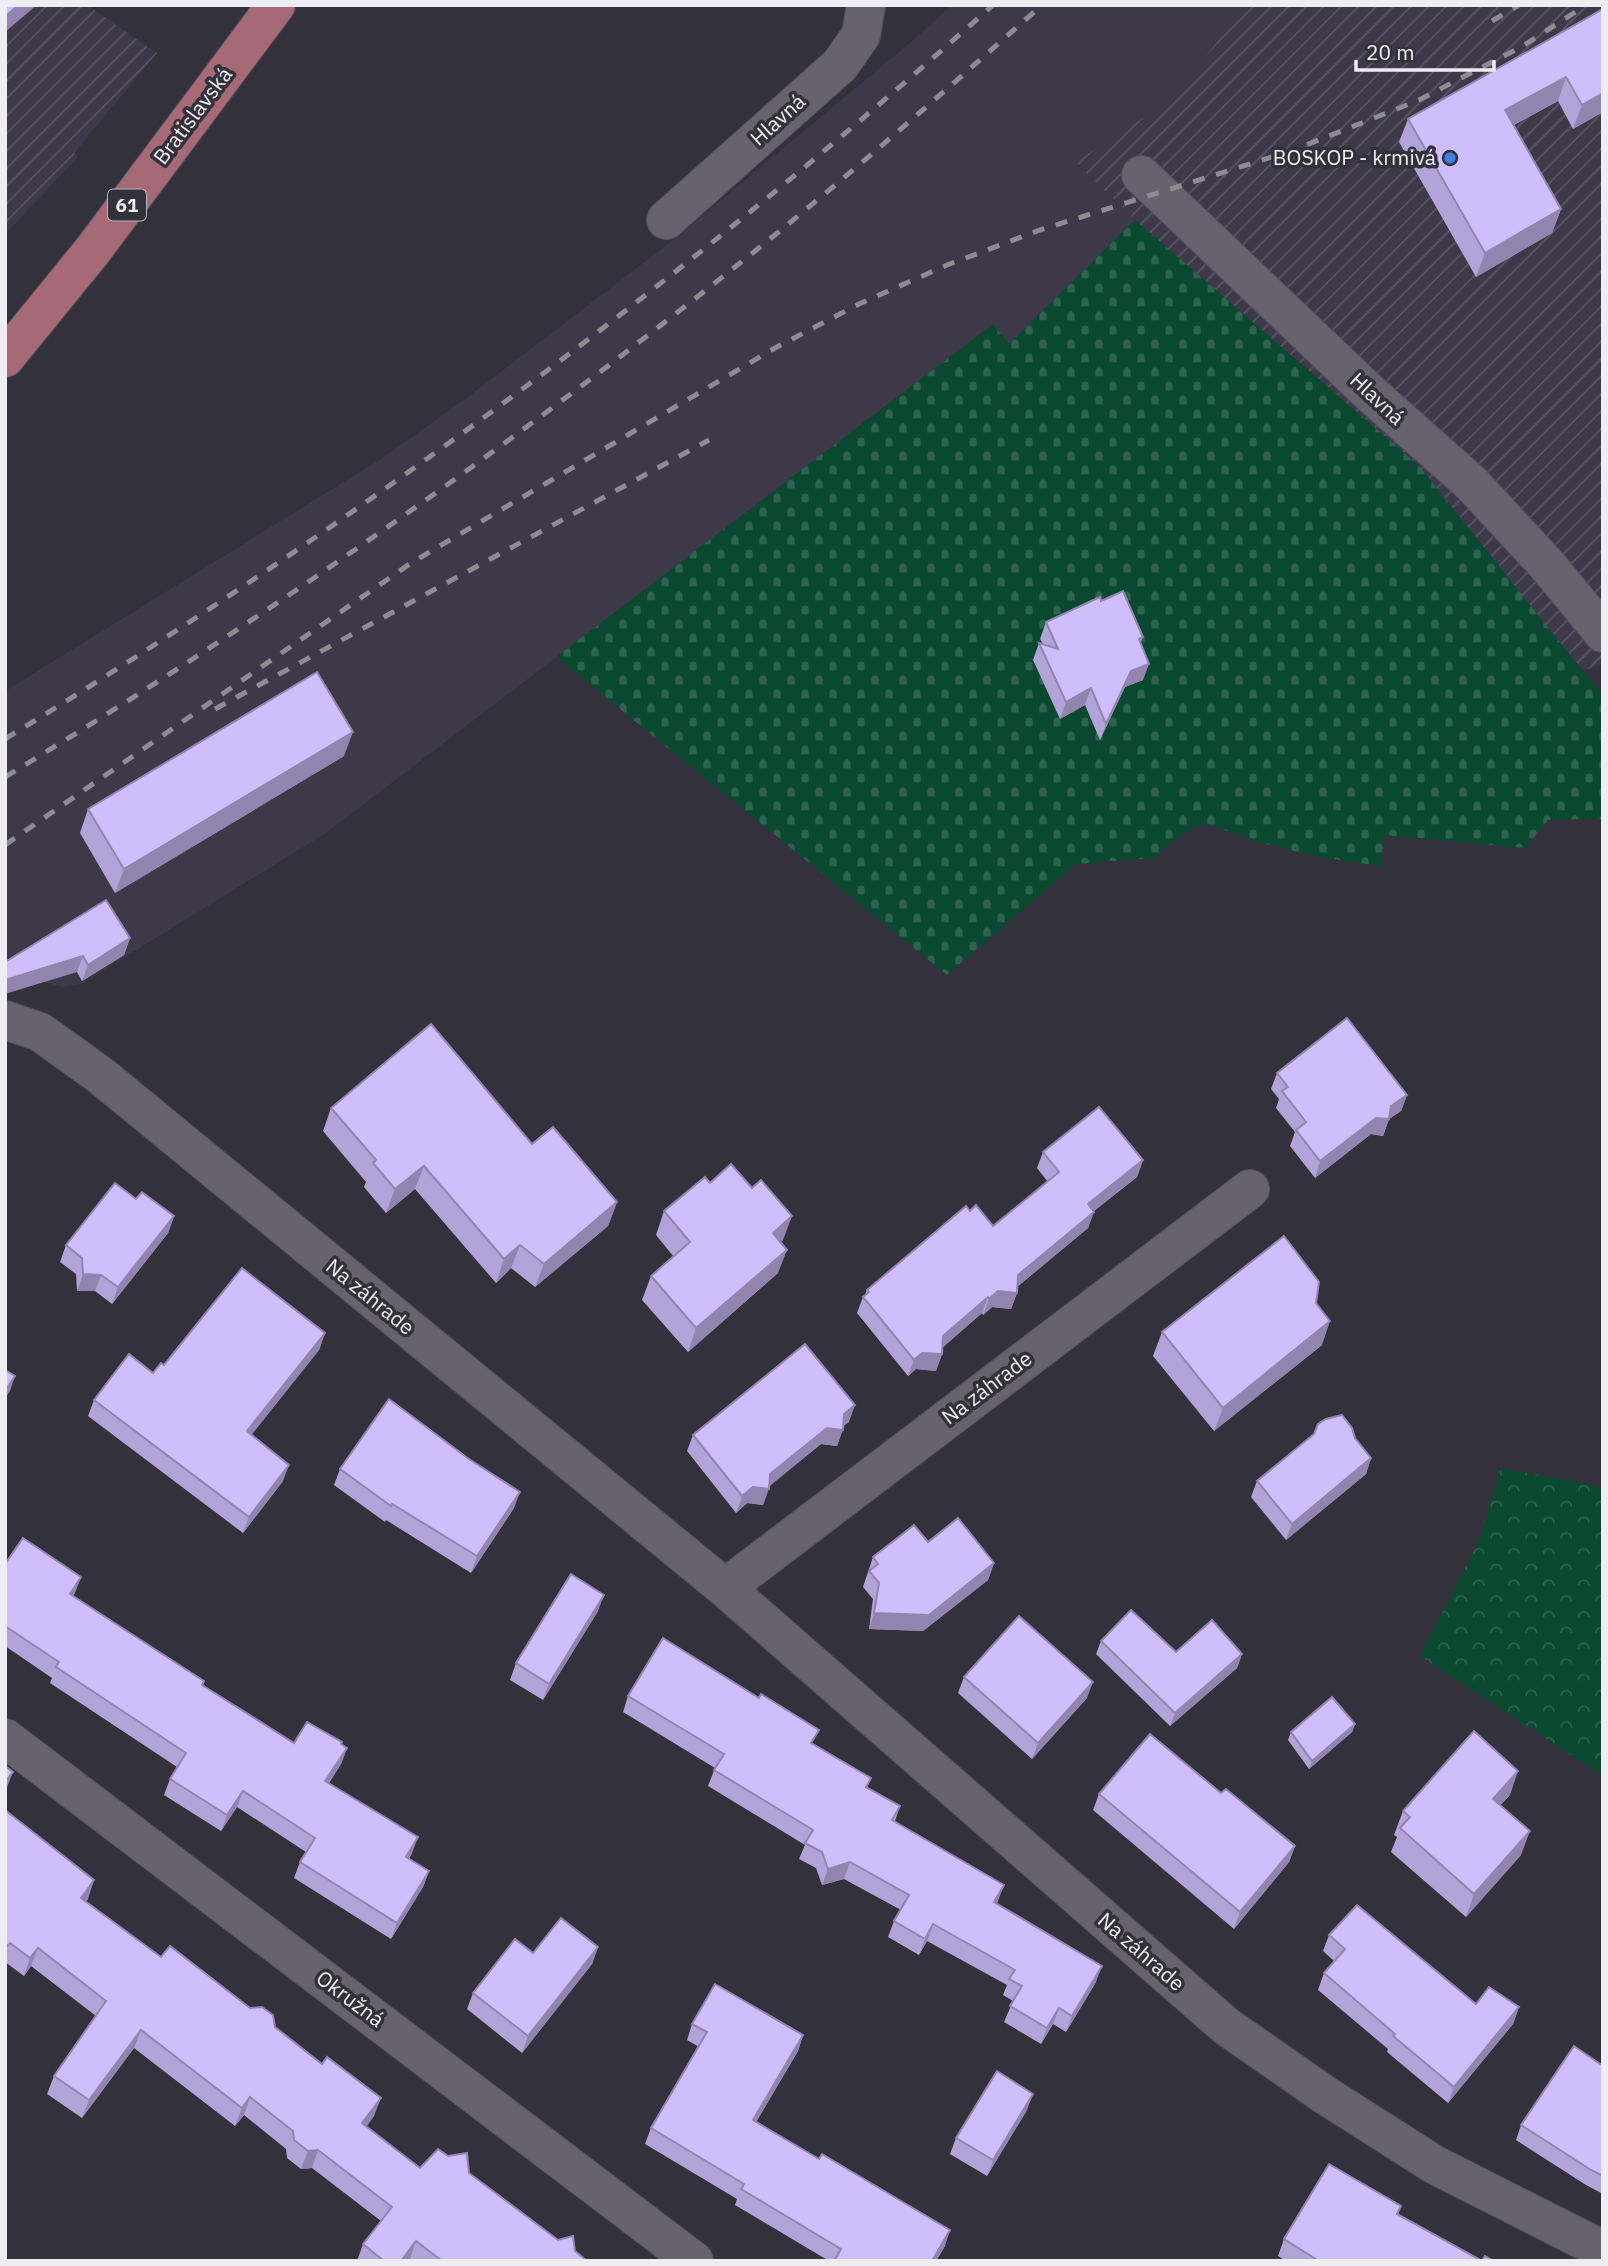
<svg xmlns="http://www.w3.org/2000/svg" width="1608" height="2266" viewBox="0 0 1608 2266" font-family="'IBM Plex Sans',sans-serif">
	<defs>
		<pattern id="industrial-furrows" width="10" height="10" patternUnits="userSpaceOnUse" patternTransform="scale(1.75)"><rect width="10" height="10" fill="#3d3949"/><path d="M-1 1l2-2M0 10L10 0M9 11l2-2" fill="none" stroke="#595664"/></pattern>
		<pattern id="cemetery-stones" width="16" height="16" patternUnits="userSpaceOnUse" patternTransform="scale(1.75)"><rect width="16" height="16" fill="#0a4930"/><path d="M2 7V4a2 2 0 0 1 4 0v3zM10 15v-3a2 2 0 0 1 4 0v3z" fill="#2e644f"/></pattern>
		<pattern id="park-crowns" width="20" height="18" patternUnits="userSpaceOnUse" patternTransform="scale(1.75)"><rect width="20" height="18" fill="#0a4930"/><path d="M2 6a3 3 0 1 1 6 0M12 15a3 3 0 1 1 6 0" fill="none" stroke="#2e644f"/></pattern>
	</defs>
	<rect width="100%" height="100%" fill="#33313b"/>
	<!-- built -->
	<polygon fill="#3d3949" points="952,5 1247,5 1169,101 1075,162 1135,220 1009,344 993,324 326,833 81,984 61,987 5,972 5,691 381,459 465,399 672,241 911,42"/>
	<!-- industrial -->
	<g fill="url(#industrial-furrows)">
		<polygon points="5,5 87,5 157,53 74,153 78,157 5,234"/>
		<polygon points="1247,5 1603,5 1603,664 1582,671 1419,466 1135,220 1075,162 1169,101"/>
	</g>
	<!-- cemetery -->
	<polygon fill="url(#cemetery-stones)" points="1135,220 1419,466 1603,696 1603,819 1548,820 1525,848 1384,835 1381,866 1319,857 1258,842 1208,824 1197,826 1176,838 1153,858 1076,864 947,975 556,657 993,324 1009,344"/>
	<!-- park -->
	<polygon fill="url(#park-crowns)" points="1501,1468 1603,1487 1603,1776 1420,1656 1478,1543"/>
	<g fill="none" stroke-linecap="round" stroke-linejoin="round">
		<defs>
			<g id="street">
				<polyline points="666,220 840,65 861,35 866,5"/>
				<polyline points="5,1020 40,1032 100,1075 725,1588 1226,2026 1325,2095 1435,2165 1603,2250"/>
				<polyline points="725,1588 1250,1189"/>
				<polyline points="5,1738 694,2261"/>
			</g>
			<polyline id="secondary" points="1141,175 1372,395 1471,483 1548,566 1603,633"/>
			<polyline id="primary" points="5,358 93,250 276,5"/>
		</defs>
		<!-- street casing -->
		<use href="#street" stroke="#525059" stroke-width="40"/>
		<!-- secondary casing -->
		<use href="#secondary" stroke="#525059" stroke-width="40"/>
		<!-- primary casing -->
		<use href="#primary" stroke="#525059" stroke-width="40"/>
		<!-- street -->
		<use href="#street" stroke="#66636f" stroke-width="38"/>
		<!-- secondary -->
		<use href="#secondary" stroke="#66636f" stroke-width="38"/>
		<!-- primary -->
		<use href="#primary" stroke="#a66976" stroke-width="38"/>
		<!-- rail -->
		<g stroke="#8d8b93" stroke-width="5" stroke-dasharray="12 12" stroke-linecap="butt">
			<polyline points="1492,21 1519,5"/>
			<polyline points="215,709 709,440"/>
			<path d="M5,739C356,524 686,279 993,5"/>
			<path d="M5,777C264,620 514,444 750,255C850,175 946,90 1042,5"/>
			<polyline points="5,845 411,563 775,348 859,304 947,265 1040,230 1291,151 1417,101 1523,46 1586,5"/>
		</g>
	</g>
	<!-- wall -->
	<g fill="#b2a3d8">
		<polygon points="1603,9 1603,112 1573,129 1558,101 1514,125 1561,209 1552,233 1476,277 1399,142 1408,119"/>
		<polygon points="1101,601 1143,637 1140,643 1143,680 1125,687 1100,740 1085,705 1060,719 1033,660 1039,643 1043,644 1040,639 1046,622"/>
		<polygon points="344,756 115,893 80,833 88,809"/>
		<polygon points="130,938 124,955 82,981 77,972 5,962"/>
		<polygon points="1277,1073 1407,1095 1401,1111 1389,1119 1383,1136 1371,1134 1315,1178 1290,1146 1295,1132 1276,1108 1279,1099 1271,1089"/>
		<polygon points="331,1108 532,1144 617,1202 608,1226 535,1287 511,1268 496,1283 415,1189 386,1213 364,1187 366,1182 323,1131"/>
		<polygon points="1043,1152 1143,1160 1137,1177 1094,1211 1088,1228 1017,1287 1017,1293 1011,1309 992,1307 983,1315 982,1313 942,1348 942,1354 936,1371 916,1369 908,1376 857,1313 863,1297 865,1295 867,1290 970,1211 993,1226 1048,1182 1037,1168"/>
		<polygon points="710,1183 752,1188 783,1240 780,1242 778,1273 688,1352 642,1300 651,1276 673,1256 656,1235 664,1211"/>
		<polygon points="136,1199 174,1216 168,1233 112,1304 95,1291 77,1291 76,1274 60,1262 66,1245"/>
		<polygon points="1316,1303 1322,1345 1214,1431 1153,1356 1162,1332"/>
		<polygon points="325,1333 319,1350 251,1435 283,1481 243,1533 88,1416 94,1400 153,1373 164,1365"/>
		<polygon points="849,1422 843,1426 837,1446 821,1444 769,1486 763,1505 747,1503 736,1513 687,1451 693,1435"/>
		<polygon points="1355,1438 1371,1458 1366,1474 1286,1540 1251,1497 1257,1481"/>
		<polygon points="340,1469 514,1508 471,1573 386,1520 385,1522 334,1485"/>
		<polygon points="928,1542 994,1563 988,1580 923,1631 869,1629 873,1599 863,1587 873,1557"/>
		<polygon points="5,1564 75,1593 73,1596 204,1681 203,1685 294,1743 341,1744 347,1748 341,1764 329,1783 412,1853 409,1859 429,1871 423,1887 391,1939 294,1878 300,1862 306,1852 237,1807 221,1831 164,1795 170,1779 177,1767 50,1683 52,1678 5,1646"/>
		<polygon points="598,1611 543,1700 510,1680 516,1663"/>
		<polygon points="1101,1641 1176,1652 1242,1654 1237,1668 1170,1726 1096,1654"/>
		<polygon points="964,1677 1087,1698 1032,1759 958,1693"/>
		<polygon points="628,1696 814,1744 871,1778 867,1788 900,1806 895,1821 998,1901 997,1903 1096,1982 1066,2032 1053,2024 1041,2044 1004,2022 1013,2001 1003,1995 1007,1985 927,1941 919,1955 888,1937 894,1921 901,1910 844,1879 822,1885 816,1868 799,1859 805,1845 708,1786 715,1768 623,1712"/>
		<polygon points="1355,1724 1352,1732 1309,1769 1288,1740 1291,1732"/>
		<polygon points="1221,1793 1295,1846 1289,1862 1234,1929 1093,1810 1099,1794"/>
		<polygon points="1510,1795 1500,1805 1521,1855 1466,1917 1391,1852 1397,1837 1394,1835 1403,1811"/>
		<polygon points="5,1810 88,1899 86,1901 161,1957 275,2027 374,2116 366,2127 420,2168 469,2173 587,2261 412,2261 410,2259 408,2261 357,2261 363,2244 381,2221 312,2168 301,2169 287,2158 286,2149 244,2115 235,2126 134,2048 82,2118 47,2094 54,2076 96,2016 31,1966 24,1976 5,1962"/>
		<polygon points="1329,1935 1476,2004 1519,2007 1513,2024 1448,2103 1387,2052 1388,2049 1318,1990 1324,1973 1334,1961 1323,1951"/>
		<polygon points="598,1947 592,1964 522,2053 467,2009 473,1993 533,1953"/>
		<polygon points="692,2024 803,2035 798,2051 756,2122 945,2246 936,2261 829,2261 735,2205 737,2199 645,2144 651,2128 699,2047 687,2040"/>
		<polygon points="1603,2066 1603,2194 1586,2185 1516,2140 1521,2125"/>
		<polygon points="1027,2110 987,2176 950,2154 956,2138"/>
		<polygon points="1398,2215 1482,2261 1493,2261 1286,2261 1278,2256 1284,2239"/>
	</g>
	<!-- shaded-wall -->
	<g fill="#9185b0">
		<polygon points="18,5 37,5 5,32 5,17"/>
		<polygon points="1566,77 1558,101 1497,134 1505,110"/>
		<polygon points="1603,93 1603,112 1573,129 1582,105"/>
		<polygon points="1561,209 1552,233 1476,277 1485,253"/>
		<polygon points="1149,664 1143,680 1125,687 1100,740 1106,724 1131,671"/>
		<polygon points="1091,688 1085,705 1060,719 1066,702"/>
		<polygon points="353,732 344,756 115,893 124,869"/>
		<polygon points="130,938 124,955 82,981 88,965"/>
		<polygon points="83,956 77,972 5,994 5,980"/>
		<polygon points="1407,1095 1401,1111 1389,1119 1383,1136 1371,1134 1315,1178 1320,1161"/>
		<polygon points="1143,1160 1137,1177 1082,1220 1088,1204"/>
		<polygon points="424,1166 415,1189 386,1213 395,1189"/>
		<polygon points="617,1202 608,1226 535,1287 544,1264"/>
		<polygon points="1094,1212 1088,1228 1012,1291 1018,1275"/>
		<polygon points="174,1216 168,1233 112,1304 118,1287"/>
		<polygon points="792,1216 783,1240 764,1257 773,1233"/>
		<polygon points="520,1245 511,1268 496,1283 504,1259"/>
		<polygon points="787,1250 778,1273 688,1352 696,1328"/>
		<polygon points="83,1274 101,1275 95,1291 77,1291"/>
		<polygon points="998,1291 1017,1293 1011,1309 992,1307 983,1315 989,1299"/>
		<polygon points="988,1297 982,1313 937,1352 943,1336"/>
		<polygon points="1330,1321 1322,1345 1214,1431 1223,1408"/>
		<polygon points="325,1333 319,1350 241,1448 247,1431"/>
		<polygon points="922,1353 942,1354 936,1371 916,1369 908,1376 914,1360"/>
		<polygon points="15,1376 10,1391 5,1398 5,1391"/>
		<polygon points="855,1405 849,1422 839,1429 843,1430 837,1446 821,1444 766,1489 769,1489 763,1505 747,1503 736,1513 742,1496"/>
		<polygon points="1371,1458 1366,1474 1286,1540 1292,1524"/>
		<polygon points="289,1465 283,1481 243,1533 249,1517"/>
		<polygon points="520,1492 514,1508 471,1573 477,1556"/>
		<polygon points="994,1563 988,1580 923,1631 869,1629 874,1613"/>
		<polygon points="81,1577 75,1593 64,1610 70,1594"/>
		<polygon points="604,1595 598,1611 543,1700 549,1684"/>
		<polygon points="1242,1654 1237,1668 1170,1726 1175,1713"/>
		<polygon points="1093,1682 1087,1698 1032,1759 1038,1743"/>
		<polygon points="1355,1724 1352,1732 1309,1769 1312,1761"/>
		<polygon points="347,1748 341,1764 319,1798 325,1781"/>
		<polygon points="1518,1771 1510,1795 1484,1823 1493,1799"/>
		<polygon points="13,1772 6,1790 5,1791 5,1782"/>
		<polygon points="243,1791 237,1807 221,1831 227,1815"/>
		<polygon points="1530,1831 1521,1855 1466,1917 1474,1894"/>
		<polygon points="418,1837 412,1853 400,1873 406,1857"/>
		<polygon points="1295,1846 1289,1862 1234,1929 1240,1912"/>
		<polygon points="850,1862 844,1879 822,1885 828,1869"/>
		<polygon points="429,1871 423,1887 391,1939 397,1923"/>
		<polygon points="94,1880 88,1899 74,1916 81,1898"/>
		<polygon points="1004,1885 998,1901 988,1918 994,1902"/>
		<polygon points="933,1924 927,1941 919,1955 925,1939"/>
		<polygon points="598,1947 592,1964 522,2053 528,2036"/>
		<polygon points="38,1948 31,1966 24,1976 30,1958"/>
		<polygon points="1102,1966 1096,1982 1066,2032 1072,2016"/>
		<polygon points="1519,2007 1513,2024 1448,2103 1454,2087"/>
		<polygon points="1059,2008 1053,2024 1041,2044 1047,2028"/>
		<polygon points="141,2030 134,2048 82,2118 89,2100"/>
		<polygon points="803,2035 798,2051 748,2136 753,2120"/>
		<polygon points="1033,2094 1027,2110 987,2176 993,2160"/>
		<polygon points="250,2097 244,2115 235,2126 242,2108"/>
		<polygon points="381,2098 374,2116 355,2141 362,2123"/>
		<polygon points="318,2150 312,2168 301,2169 308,2151"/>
		<polygon points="950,2230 945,2246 936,2261 932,2261"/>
		<polygon points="416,2241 410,2259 408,2261 401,2261"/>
	</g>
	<!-- building -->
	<g fill="#cfbefb" stroke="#9185b0" stroke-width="2">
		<polygon points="5,5 18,5 5,17"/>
		<polygon points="1603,9 1603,93 1582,105 1566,77 1505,110 1561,209 1485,253 1408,119"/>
		<polygon points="1123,591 1143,637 1139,639 1149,664 1131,671 1106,724 1091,688 1066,702 1039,643 1058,649 1046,622 1100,597 1101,601"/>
		<polygon points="317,672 353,732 124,869 88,809"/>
		<polygon points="106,900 130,938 88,965 83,956 5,980 5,962"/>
		<polygon points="1347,1018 1407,1095 1391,1106 1389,1119 1376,1118 1320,1161 1296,1130 1306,1122 1282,1091 1288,1087 1277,1073"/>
		<polygon points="431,1024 532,1144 553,1127 617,1202 544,1264 520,1245 504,1259 424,1166 395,1189 373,1163 376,1160 331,1108"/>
		<polygon points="1099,1107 1143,1160 1088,1204 1094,1212 1018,1275 1017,1293 998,1291 989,1299 988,1297 943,1336 942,1354 922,1353 914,1360 863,1297 869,1292 867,1290 966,1206 970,1211 976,1205 993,1226 1059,1172 1043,1152"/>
		<polygon points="731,1164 752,1188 761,1180 792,1216 773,1233 787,1250 696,1328 651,1276 690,1242 664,1211 705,1177 710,1183"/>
		<polygon points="115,1183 136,1199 142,1192 174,1216 118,1287 101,1275 83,1274 82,1258 66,1245"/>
		<polygon points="1284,1236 1319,1282 1316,1303 1330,1321 1223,1408 1162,1332"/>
		<polygon points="242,1268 325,1333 247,1431 289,1465 249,1517 94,1400 129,1354 153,1373 161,1363 164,1365"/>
		<polygon points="805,1344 855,1405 844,1414 843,1430 827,1428 770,1474 769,1489 753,1487 742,1496 693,1435"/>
		<polygon points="5,1370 15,1376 5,1391"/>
		<polygon points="389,1399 469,1459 520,1492 477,1556 392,1504 391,1506 340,1469"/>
		<polygon points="1342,1415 1352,1428 1355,1438 1371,1458 1292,1524 1257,1481 1314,1434 1318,1424 1326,1419"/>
		<polygon points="958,1518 994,1563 929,1615 874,1613 879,1583 869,1571 878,1564 873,1557 914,1525 928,1542"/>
		<polygon points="23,1538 81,1577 70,1594 204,1681 202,1685 294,1743 307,1722 342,1742 341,1744 347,1748 325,1781 418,1837 406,1857 429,1871 397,1923 300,1862 315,1838 243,1791 227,1815 170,1779 186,1753 56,1667 59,1662 5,1626 5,1564"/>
		<polygon points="571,1574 604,1595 549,1684 516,1663"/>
		<polygon points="1131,1610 1176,1652 1212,1620 1242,1654 1175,1713 1101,1641"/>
		<polygon points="1019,1616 1093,1682 1038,1743 964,1677"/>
		<polygon points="663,1638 759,1698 761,1694 819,1730 811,1743 871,1778 866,1787 900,1806 892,1820 1004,1885 994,1902 1102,1966 1072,2016 1059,2008 1047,2028 1010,2006 1022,1986 1009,1979 1015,1970 933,1924 925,1939 894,1921 909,1895 850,1862 828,1869 822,1852 805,1843 813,1830 714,1770 724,1754 628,1696"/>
		<polygon points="1332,1697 1355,1724 1312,1761 1291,1732"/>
		<polygon points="1474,1731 1518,1771 1493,1799 1530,1831 1474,1894 1400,1828 1410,1817 1403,1811"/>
		<polygon points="1150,1734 1221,1793 1226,1789 1295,1846 1240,1912 1099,1794"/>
		<polygon points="5,1766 13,1772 5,1782"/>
		<polygon points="5,1810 94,1880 81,1898 161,1957 170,1946 250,2008 262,2007 273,2015 275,2027 322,2064 327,2057 381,2098 362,2123 420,2168 438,2149 448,2156 467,2153 469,2173 558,2240 573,2236 575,2251 587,2261 442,2261 416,2241 401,2261 384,2261 363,2244 392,2207 318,2150 308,2151 294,2140 293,2131 250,2097 242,2108 141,2030 89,2100 54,2076 106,2001 38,1948 30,1958 10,1943 6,1947 5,1946"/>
		<polygon points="1357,1905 1476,2004 1489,1987 1519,2007 1454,2087 1393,2036 1395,2034 1324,1973 1345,1949 1329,1935"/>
		<polygon points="561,1918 598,1947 528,2036 473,1993 515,1939 533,1953"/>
		<polygon points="715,1984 803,2035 753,2120 819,2159 822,2154 950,2230 932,2261 834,2261 841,2249 741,2189 744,2184 651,2128 707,2032 692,2024"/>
		<polygon points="1574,2046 1603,2066 1603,2176 1591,2170 1521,2125"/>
		<polygon points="997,2071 1033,2094 993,2160 956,2138"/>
		<polygon points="1329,2164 1401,2206 1397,2214 1482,2261 1485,2256 1493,2261 1319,2261 1284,2239"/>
	</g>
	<!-- markers -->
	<circle fill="#3f7fe0" stroke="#33313b" stroke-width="2.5" cx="1450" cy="158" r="7"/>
	<g text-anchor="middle" stroke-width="7" stroke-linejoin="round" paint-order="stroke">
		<!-- shield labels -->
		<rect fill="#33313b" stroke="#b7b5bc" stroke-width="2" x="108" y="189.5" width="38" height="31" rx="5"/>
		<g font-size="19" font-weight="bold" fill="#efedf4">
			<text x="127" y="212">61</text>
		</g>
		<!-- street labels -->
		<g font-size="21" fill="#efedf4" stroke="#33313b">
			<text transform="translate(193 116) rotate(-53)" y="7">Bratislavská</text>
			<text transform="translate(778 120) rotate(-42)" y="7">Hlavná</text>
			<text transform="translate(1377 399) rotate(43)" y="7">Hlavná</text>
			<text transform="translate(370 1297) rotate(39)" y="7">Na záhrade</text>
			<text transform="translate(987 1388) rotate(-37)" y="7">Na záhrade</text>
			<text transform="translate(1141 1952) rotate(41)" y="7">Na záhrade</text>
			<text transform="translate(350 1999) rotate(37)" y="7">Okružná</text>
		</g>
		<!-- poi labels -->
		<g font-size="21" fill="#efedf4" stroke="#33313b" text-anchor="end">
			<text x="1436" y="165">BOSKOP - krmivá</text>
		</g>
	</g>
	<!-- border -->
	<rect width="1608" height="2266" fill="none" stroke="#efedf4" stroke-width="14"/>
	<!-- scale -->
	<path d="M1356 60v10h138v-10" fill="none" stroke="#efedf4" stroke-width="3.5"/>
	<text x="1366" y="60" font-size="21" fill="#efedf4" stroke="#33313b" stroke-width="5" paint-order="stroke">20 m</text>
</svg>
